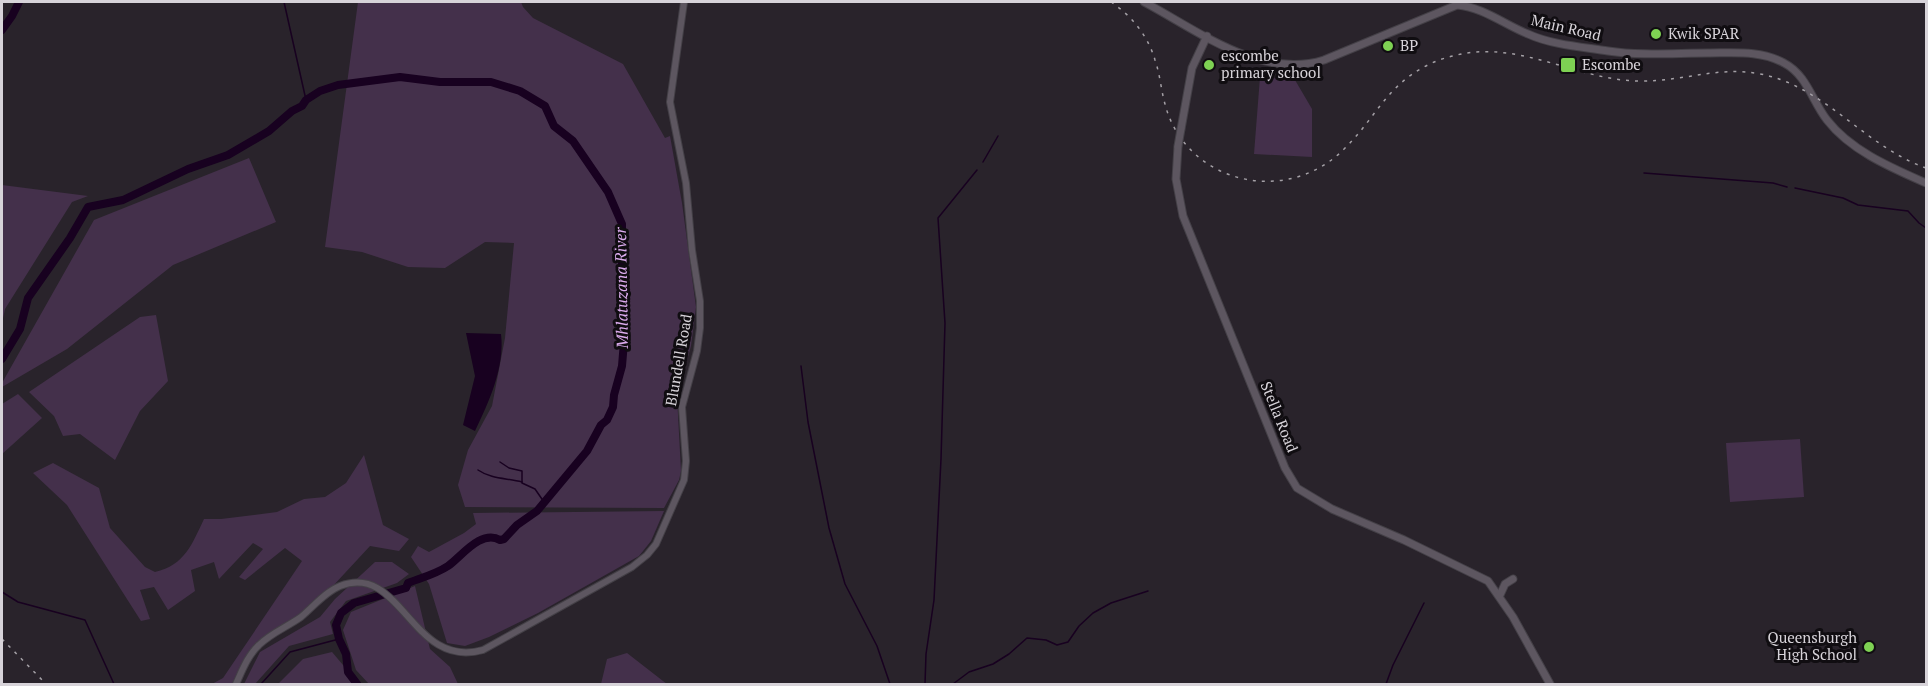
<svg xmlns="http://www.w3.org/2000/svg" width="1928" height="686" viewBox="0 0 1928 686" font-family="'PT Serif',serif">
	<rect width="100%" height="100%" fill="#29232b"/>
	<!-- green -->
	<g fill="#44304b">
		<polygon points="358,2 521,2 523,7 533,18 623,64 665,138 670,136 682,203 696,307 691,346 677,396 681,471 679,480 664,508 465,507 458,485 468,450 492,406 505,338 514,243 485,242 445,268 408,267 362,252 325,247"/>
		<polygon points="1260,77 1295,80 1312,109 1312,157 1254,154"/>
		<polygon points="249,158 276,222 173,265 67,349 2,387 2,383 94,220"/>
		<polygon points="2,185 88,196 72,202 5,309 2,323"/>
		<polygon points="156,315 168,381 140,411 115,460 80,434 63,436 54,416 29,392 140,317"/>
		<polygon points="18,394 42,418 2,454 2,404"/>
		<polygon points="1800,439 1804,497 1730,502 1726,443"/>
		<path d="M364,455L383,525L409,539L399,551L370,546L332,587L292,622L254,645L232,684H212L223,678L302,561L285,548L245,580L239,577L263,549L253,543L219,579L214,562L191,570L195,591L168,610L154,587L140,590L150,619L141,621L67,505L33,473L53,463L99,488L110,528L145,567L155,572C185,565 192,544 204,519H221L277,512L304,499L325,497L346,483Z"/>
		<polygon points="664,511 651,541 639,556 538,613 489,637 465,646 447,643 429,584 411,557 418,546 429,552 464,533 476,524 473,513"/>
		<polygon points="375,562 392,562 409,574 397,583 346,601 330,622 333,634 289,646 255,684 244,684 260,652 320,617 335,599"/>
		<polygon points="415,586 430,649 450,667 458,684 369,684 356,670 343,630 351,612"/>
		<polygon points="332,652 359,684 278,684 303,659"/>
		<polygon points="627,653 663,681 667,684 601,684 607,659"/>
	</g>
	<!-- water -->
	<path fill="#180120" d="M466,333L501,334C505,367 489,402 475,431L463,425L475,376Z"/>
	<g fill="none" stroke-linecap="round" stroke-linejoin="round">
		<!-- stream -->
		<g stroke="#180120" stroke-width="1.5">
			<polyline points="284,2 306,100"/>
			<polyline points="983,162 998,136"/>
			<polyline points="1644,173 1773,183 1787,187"/>
			<polyline points="1795,188 1843,198 1858,205 1908,211 1919,223 1926,228"/>
			<polyline points="801,366 808,422 829,528 845,584 877,646 890,684"/>
			<polyline points="500,462 509,468 522,471 522,483 535,489 544,502"/>
			<path d="M478,470C491,479 507,478 522,482"/>
			<polyline points="2,592 18,602 85,620 114,684"/>
			<polyline points="261,684 290,652 339,639"/>
			<polyline points="925,684 926,654 934,600 941,459 945,323 938,218 977,170"/>
			<polyline points="953,684 969,672 993,664 1009,654 1027,638 1046,640 1057,645 1068,642 1079,626 1093,613 1111,603 1148,591"/>
			<polyline points="1386,684 1393,665 1424,603"/>
		</g>
		<!-- river -->
		<g stroke="#180120" stroke-width="8">
			<polyline points="2,30 12,16 19,2"/>
			<path d="M2,359L20,329L28,298L70,238L88,207L123,200L188,169L228,155L269,131L292,111L302,106L306,100L320,91L338,85L400,77L440,82H491L520,91L545,106L554,126L573,141L608,192L622,224V301L626,317L622,366L614,395L613,407L607,420L601,425L587,451L537,511L517,525L504,539L500,540C481,529 461,557 448,566C436,574 421,578 408,583L406,588L354,603L341,613L336,625L339,639L346,654L348,672L357,684"/>
		</g>
		<defs>
			<path id="tertiary" d="M236,684C242,671 248,655 259,645C271,633 287,627 301,617C313,607 325,592 340,586C402,562 411,670 483,650L632,567L647,555L656,544L684,480L686,461L682,407L697,351L700,328V301L692,250L686,183L670,102L684,2"/>
			<g id="secondary">
				<path d="M1144,2C1197,30 1260,80 1324,60L1457,5C1483,7 1505,25 1528,34C1552,45 1583,47 1608,51C1641,56 1675,53 1708,53C1734,53 1761,50 1784,63C1807,75 1812,101 1827,120C1851,151 1892,168 1926,183"/>
				<polyline points="1181,129 1192,68 1207,36"/>
				<polyline points="1178,146 1176,179 1183,216 1285,468 1297,488 1332,509 1404,540 1488,581 1513,617 1550,684"/>
				<polyline points="1500,595 1505,584 1513,579"/>
			</g>
		</defs>
		<!-- tertiary casing -->
		<use href="#tertiary" stroke="#444047" stroke-width="8"/>
		<!-- secondary casing -->
		<use href="#secondary" stroke="#444047" stroke-width="9"/>
		<!-- tertiary -->
		<use href="#tertiary" stroke="#5d5660" stroke-width="6"/>
		<!-- secondary -->
		<use href="#secondary" stroke="#5d5660" stroke-width="7"/>
		<!-- rail -->
		<g stroke="#a4a0a6" stroke-width="1.5" stroke-dasharray="3 6" stroke-linecap="butt">
			<path d="M1111,2C1132,16 1148,36 1155,60C1160,74 1161,90 1165,104C1173,136 1196,161 1225,173C1269,191 1317,179 1348,145C1367,126 1380,102 1400,84C1415,70 1436,59 1457,55C1519,40 1577,80 1638,81C1691,82 1727,60 1782,80C1836,101 1872,149 1926,168"/>
			<polyline points="2,639 46,684"/>
		</g>
		<defs>
			<polyline id="secondary-bridge" points="1178,146 1181,129"/>
		</defs>
		<!-- secondary-bridge casing -->
		<use href="#secondary-bridge" stroke="#444047" stroke-width="9" stroke-linecap="butt"/>
		<!-- secondary-bridge -->
		<use href="#secondary-bridge" stroke="#5d5660" stroke-width="7"/>
	</g>
	<!-- markers -->
	<g fill="#7ed153" stroke="#100d11" stroke-width="2">
		<circle cx="1656" cy="34" r="6"/>
		<circle cx="1388" cy="46" r="6"/>
		<circle cx="1209" cy="65" r="6"/>
		<rect x="1560" y="57" width="16" height="16" rx="3"/>
		<circle cx="1869" cy="647" r="6"/>
	</g>
	<g text-anchor="middle" stroke-width="6" stroke-linejoin="round" paint-order="stroke">
		<!-- street labels -->
		<g font-size="15" fill="#d7d3d9" stroke="#100d11">
			<text transform="translate(1566 28) rotate(13)" y="5">Main Road</text>
			<text transform="translate(679 360) rotate(-80)" y="5">Blundell Road</text>
			<text transform="translate(1279 417) rotate(68)" y="5">Stella Road</text>
		</g>
		<!-- poi labels -->
		<g font-size="15" fill="#d7d3d9" stroke="#100d11" text-anchor="start">
			<text x="1668" y="39">Kwik SPAR</text>
			<text x="1400" y="51">BP</text>
			<text x="1221" y="61">escombe<tspan x="1221" dy="17">primary school</tspan></text>
			<text x="1582" y="70">Escombe</text>
			<text x="1857" y="643" text-anchor="end">Queensburgh<tspan x="1857" dy="17">High School</tspan></text>
		</g>
		<!-- water labels -->
		<g font-size="16" font-style="italic" fill="#dbabed" stroke="#100d11">
			<text transform="translate(621 288) rotate(-91)" y="6">Mhlatuzana River</text>
		</g>
	</g>
	<!-- border -->
	<rect width="1928" height="686" fill="none" stroke="#d7d3d9" stroke-width="6"/>
</svg>
